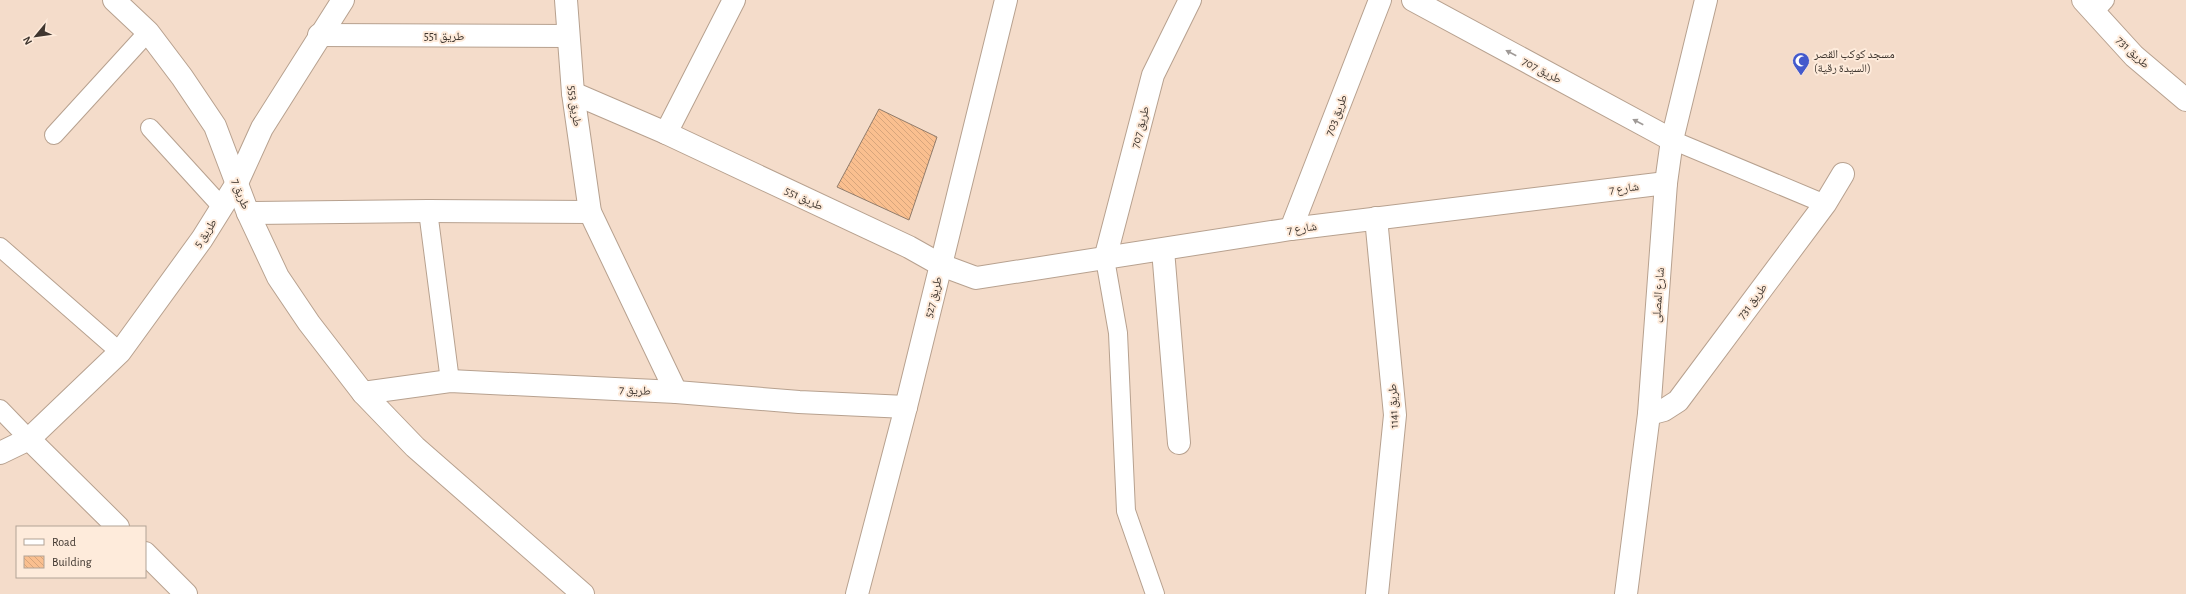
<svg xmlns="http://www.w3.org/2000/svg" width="2186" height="594" viewBox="0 0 2186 594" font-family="'Alegreya Sans','Noto Naskh Arabic',sans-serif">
	<defs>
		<pattern id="building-back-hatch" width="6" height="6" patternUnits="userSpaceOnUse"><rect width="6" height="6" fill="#fabf8f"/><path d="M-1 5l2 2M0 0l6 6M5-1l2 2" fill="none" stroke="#d7a57c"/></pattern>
	</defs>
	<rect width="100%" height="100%" fill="#f4dcca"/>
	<!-- building -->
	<polygon fill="url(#building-back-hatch)" stroke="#917c6b" points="879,109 937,137 909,220 837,187"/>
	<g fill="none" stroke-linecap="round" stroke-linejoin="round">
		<defs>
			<g id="service">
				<polyline points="2094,12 2105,0"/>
				<polyline points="150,128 222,207"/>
				<polyline points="54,135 148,32"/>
				<polyline points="1672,140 1825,204"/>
				<polyline points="428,211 450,381"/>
				<polyline points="0,247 120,352"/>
				<polyline points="1105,259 1118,333 1126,511 1155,594"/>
				<polyline points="0,409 29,439"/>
			</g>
			<g id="minor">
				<polyline points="114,0 148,32 182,77 215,126 248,213 278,277 309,323 363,393 450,381 676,392 799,402 906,407"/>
				<polyline points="566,0 573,93 590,212 676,392"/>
				<polyline points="1413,0 1672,140"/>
				<polyline points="2083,0 2134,56 2186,100"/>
				<polyline points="319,35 568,36"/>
				<polyline points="573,93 666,133 909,247 941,265 976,278 1291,229 1666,183"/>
				<polyline points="666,133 734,0"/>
				<polyline points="248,213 428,211 590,212"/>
				<polyline points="1376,218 1395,415 1377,594"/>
				<polyline points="1291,229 1380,0"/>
				<polyline points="1163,250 1179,443"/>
				<polyline points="1105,259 1153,75 1190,0"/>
				<polyline points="363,393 415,447 583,594"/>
				<polyline points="1649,414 1664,410 1678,401 1825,204 1843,174"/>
				<polyline points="29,439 118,527"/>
				<polyline points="0,453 29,439 120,352 202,239 237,183 262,128 343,0"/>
				<polyline points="145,553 186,594"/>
				<polyline points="1626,594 1649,414 1666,183 1672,140 1706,0"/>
			</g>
			<polyline id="tertiary" points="857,594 906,407 1006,0"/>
		</defs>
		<!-- service casing -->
		<use href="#service" stroke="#b7a18f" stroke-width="20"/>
		<!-- minor casing -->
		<use href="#minor" stroke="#b7a18f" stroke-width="24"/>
		<!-- tertiary casing -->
		<use href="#tertiary" stroke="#b7a18f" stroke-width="24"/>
		<!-- service -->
		<use href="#service" stroke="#fff" stroke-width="18"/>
		<!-- minor -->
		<use href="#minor" stroke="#fff" stroke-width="22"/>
		<!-- tertiary -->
		<use href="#tertiary" stroke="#fff" stroke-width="22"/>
	</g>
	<!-- one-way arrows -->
	<defs><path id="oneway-solid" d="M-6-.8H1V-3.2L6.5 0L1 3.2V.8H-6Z"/></defs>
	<g fill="#9f9a97">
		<use href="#oneway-solid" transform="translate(1511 53) rotate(-152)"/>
		<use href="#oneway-solid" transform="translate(1638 122) rotate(-152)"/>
	</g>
	<!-- icons -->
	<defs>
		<symbol id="mosque-pin" viewBox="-11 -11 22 30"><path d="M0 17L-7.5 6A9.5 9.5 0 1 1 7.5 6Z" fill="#4359cc" stroke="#feebdb"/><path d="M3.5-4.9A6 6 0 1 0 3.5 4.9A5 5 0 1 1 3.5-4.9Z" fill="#fff"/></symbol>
	</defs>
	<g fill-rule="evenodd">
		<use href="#mosque-pin" x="1791" y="51" width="20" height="27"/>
	</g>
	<g text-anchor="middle" stroke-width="4" stroke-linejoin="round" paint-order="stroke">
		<!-- street labels -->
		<g font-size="12" fill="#3f362f" stroke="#feebdb">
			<text x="444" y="40">طريق 551</text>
			<text transform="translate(2133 52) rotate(44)" y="4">طريق 731</text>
			<text transform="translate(1542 70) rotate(28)" y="4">طريق 707</text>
			<text transform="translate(575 106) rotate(82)" y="4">طريق 553</text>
			<text transform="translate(1336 115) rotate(-69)" y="4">طريق 703</text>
			<text transform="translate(1140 127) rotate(-75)" y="4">طريق 707</text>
			<text transform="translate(1624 188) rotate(-7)" y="4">شارع 7</text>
			<text transform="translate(241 194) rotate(70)" y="4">طريق 7</text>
			<text transform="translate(804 198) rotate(25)" y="4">طريق 551</text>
			<text transform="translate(1302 228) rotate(-8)" y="4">شارع 7</text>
			<text transform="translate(205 233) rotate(-56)" y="4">طريق 5</text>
			<text transform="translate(1658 295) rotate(-86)" y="4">شارع المصلى</text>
			<text transform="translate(933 297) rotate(-76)" y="4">طريق 527</text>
			<text transform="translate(1752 301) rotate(-53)" y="4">طريق 731</text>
			<text transform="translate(635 390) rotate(3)" y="4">طريق 7</text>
			<text transform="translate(1393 406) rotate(-92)" y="4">طريق 1141</text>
		</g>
		<!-- poi labels -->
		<g font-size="12" fill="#3f362f" stroke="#feebdb" text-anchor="start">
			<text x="1814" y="58">مسجد كوكب القصر<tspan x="1814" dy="14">(السيدة رقية)</tspan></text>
		</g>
	</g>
	<!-- legend -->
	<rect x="16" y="526" width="130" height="52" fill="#feebdb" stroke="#b2a396"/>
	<rect x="24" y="539" width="20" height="6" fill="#ffffff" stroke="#b2a396"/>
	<text x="52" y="546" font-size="12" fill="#3f362f">Road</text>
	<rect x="24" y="556" width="20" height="12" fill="url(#building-back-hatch)" stroke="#b2a396"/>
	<text x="52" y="566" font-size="12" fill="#3f362f">Building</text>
	<!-- north arrow -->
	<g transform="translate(36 36) rotate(241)" stroke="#feebdb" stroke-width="3" paint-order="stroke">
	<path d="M0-3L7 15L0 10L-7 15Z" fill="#3f362f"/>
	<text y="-6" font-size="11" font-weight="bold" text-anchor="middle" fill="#3f362f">N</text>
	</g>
</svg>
